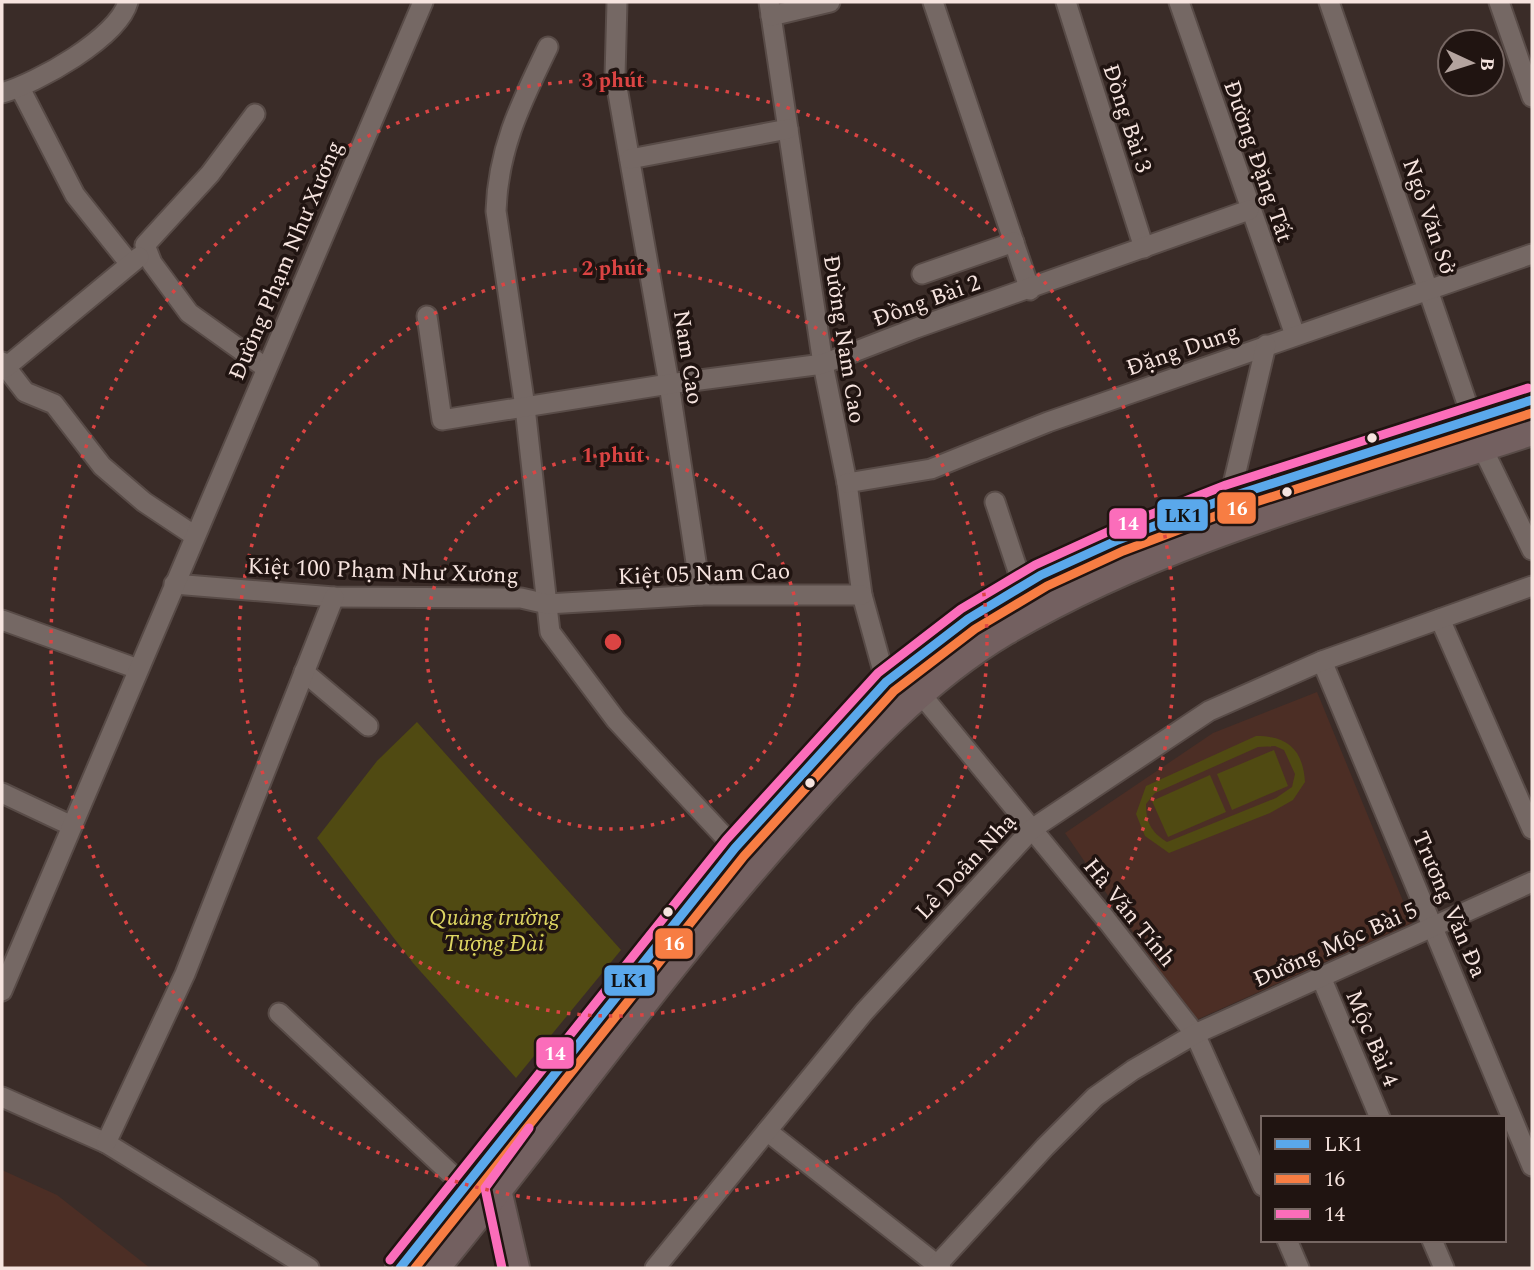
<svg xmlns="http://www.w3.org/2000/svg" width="1534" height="1270" viewBox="0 0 1534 1270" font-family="Spectral,serif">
	<rect width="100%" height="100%" fill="#3a2c28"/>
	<!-- built -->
	<g fill="#4c2e25">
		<polygon points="1317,692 1412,923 1194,1021 1065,833 1213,733"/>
		<polygon points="2,1170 57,1195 150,1268 2,1268"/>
	</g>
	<!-- green -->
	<g fill="#504a12" fill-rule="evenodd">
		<polygon points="417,722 621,950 516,1078 413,963 317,838 377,761"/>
		<path d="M1256,736C1288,736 1303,750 1305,782L1293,800L1270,813L1169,853L1145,836L1136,814L1146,786ZM1275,746L1284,750L1295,774L1292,787L1276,798L1167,842C1151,832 1146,822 1146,804L1155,793L1258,747Z"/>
		<polygon points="1274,750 1288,786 1232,810 1217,774"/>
		<polygon points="1210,775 1226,812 1168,837 1152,801"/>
	</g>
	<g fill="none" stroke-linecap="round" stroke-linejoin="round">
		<defs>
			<g id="minor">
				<polyline points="617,2 615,76 669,384 701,595"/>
				<polyline points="769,2 823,364 847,483 862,595 886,682"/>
				<polyline points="933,2 1030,290"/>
				<polyline points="1066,2 1144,248"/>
				<polyline points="1179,2 1295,335"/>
				<polyline points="1329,2 1482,447 1532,550"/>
				<polyline points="1499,2 1532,97"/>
				<polyline points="771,16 830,2"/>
				<path d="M548,47C521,103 498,148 496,211L525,407L550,632L616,720L735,848"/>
				<polyline points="20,88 75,195 130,264"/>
				<path d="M2,93C37,83 118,38 128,2"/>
				<polyline points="255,114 210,174 145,245 152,263 189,313 266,368"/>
				<polyline points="630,159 788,129"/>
				<polyline points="922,274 1014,242"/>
				<polyline points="427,316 442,420 669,384 823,364 916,328 1249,210"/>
				<polyline points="2,362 25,392 54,404 102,466 144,502 195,536"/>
				<polyline points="5,368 139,257"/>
				<polyline points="847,483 931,469 1048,422 1532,254"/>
				<polyline points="1230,497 1266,345"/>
				<polyline points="995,502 1023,586"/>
				<polyline points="174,584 334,597 521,598 547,604 701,595 862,595"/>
				<polyline points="1440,619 1532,829"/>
				<polyline points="2,620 138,669"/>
				<polyline points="1322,661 1532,1166"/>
				<polyline points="304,672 368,726"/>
				<polyline points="920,693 1105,918 1195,1034 1263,1186"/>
				<polyline points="2,793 72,826"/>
				<polyline points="1321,977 1380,1118"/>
				<polyline points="2,991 423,2"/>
				<polyline points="279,1013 464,1186"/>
				<polyline points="2,1097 106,1143 309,1268"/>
				<polyline points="767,1131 941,1268"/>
				<polyline points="106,1143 185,974 334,597"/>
				<polyline points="1287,1240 1299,1268"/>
				<polyline points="1432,1240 1444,1268"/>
				<polyline points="937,1265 1045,1147 1095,1097 1133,1070 1195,1034 1532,882"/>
				<polyline points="655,1268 864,1012 1032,829 1209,711 1322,661 1532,586"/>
			</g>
			<g id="highway">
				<polyline points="497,1190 515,1268"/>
				<polyline points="400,1268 735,848 886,682 968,619 1041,575 1118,540 1230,497 1532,400"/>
				<path d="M435,1268C556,1121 666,964 794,822C857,752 924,679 1005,631C1169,535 1353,490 1532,431"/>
			</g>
		</defs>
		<!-- minor casing -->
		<use href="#minor" stroke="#584b47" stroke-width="23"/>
		<!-- highway casing -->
		<use href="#highway" stroke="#584b47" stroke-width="32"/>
		<!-- minor -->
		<use href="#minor" stroke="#756864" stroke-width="19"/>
		<!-- highway -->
		<use href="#highway" stroke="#736060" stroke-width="28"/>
		<defs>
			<polyline id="bus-1" points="400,1268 735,848 886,682 968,619 1041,575 1118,540 1230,497 1532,400"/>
			<polyline id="bus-2" points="415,1268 744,856 894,691 975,629 1047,586 1123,551 1234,509 1532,413"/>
			<g id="bus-3">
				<polyline points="390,1260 726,840 878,673 961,609 1035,565 1114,529 1226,485 1528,388"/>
				<polyline points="502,1268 485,1188 529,1128"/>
			</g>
		</defs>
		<!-- bus-1 casing -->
		<use href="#bus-1" stroke="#201411" stroke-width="14"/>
		<!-- bus-2 casing -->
		<use href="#bus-2" stroke="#201411" stroke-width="14"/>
		<!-- bus-3 casing -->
		<use href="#bus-3" stroke="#201411" stroke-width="14"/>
		<!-- bus-1 -->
		<use href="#bus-1" stroke="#5aa8eb" stroke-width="9"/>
		<!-- bus-2 -->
		<use href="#bus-2" stroke="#f77d43" stroke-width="9"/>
		<!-- bus-3 -->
		<use href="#bus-3" stroke="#fb6dba" stroke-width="9"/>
	</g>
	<!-- distance rings -->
	<g fill="none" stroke="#db4443" stroke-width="3.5" stroke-dasharray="3.5 7">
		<circle cx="613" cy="642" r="187"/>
		<circle cx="613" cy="642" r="374"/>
		<circle cx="613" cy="642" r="562"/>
	</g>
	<!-- markers -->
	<g fill="#f6e4df" stroke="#201411" stroke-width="2.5">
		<circle cx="1372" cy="438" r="6"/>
		<circle cx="1287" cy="492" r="6"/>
		<circle cx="810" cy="783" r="6"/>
		<circle cx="668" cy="912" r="6"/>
	</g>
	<g text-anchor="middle" stroke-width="7" stroke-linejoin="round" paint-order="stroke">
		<!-- street labels -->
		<g font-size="23" fill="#f6e4df" stroke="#201411">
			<text transform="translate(1128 118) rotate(72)" y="8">Đồng Bài 3</text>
			<text transform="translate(1259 161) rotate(71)" y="8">Đường Đặng Tất</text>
			<text transform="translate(1430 216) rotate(71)" y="8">Ngô Văn Sở</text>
			<text transform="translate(285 260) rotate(-67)" y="8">Đường Phạm Như Xương</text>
			<text transform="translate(926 300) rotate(-20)" y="8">Đồng Bài 2</text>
			<text transform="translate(845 339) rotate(81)" y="8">Đường Nam Cao</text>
			<text transform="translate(1182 349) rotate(-19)" y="8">Đặng Dung</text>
			<text transform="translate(689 357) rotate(81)" y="8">Nam Cao</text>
			<text transform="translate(383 570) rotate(2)" y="8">Kiệt 100 Phạm Như Xương</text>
			<text transform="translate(704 573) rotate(-2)" y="8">Kiệt 05 Nam Cao</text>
			<text transform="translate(965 866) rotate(-47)" y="8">Lê Doãn Nhạ</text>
			<text transform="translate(1450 904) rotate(67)" y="8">Trương Văn Đa</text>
			<text transform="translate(1130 912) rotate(51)" y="8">Hà Văn Tính</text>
			<text transform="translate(1335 944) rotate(-24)" y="8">Đường Mộc Bài 5</text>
			<text transform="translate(1373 1038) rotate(67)" y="8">Mộc Bài 4</text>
		</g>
		<!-- park labels -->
		<g font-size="23" font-style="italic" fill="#ddd562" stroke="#201411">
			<text x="494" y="925">Quảng trường<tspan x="494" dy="26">Tượng Đài</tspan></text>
		</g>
	</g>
	<circle cx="613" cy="642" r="10" fill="#db4443" stroke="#201411" stroke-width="3.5"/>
	<g font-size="21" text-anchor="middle" font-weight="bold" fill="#db4443" stroke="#201411" stroke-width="7" stroke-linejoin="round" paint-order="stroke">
		<text x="613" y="87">3 phút</text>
		<text x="613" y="275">2 phút</text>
		<text x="613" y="462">1 phút</text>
	</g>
	<g stroke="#201411" stroke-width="2.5">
		<rect x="1216" y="491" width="41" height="34" rx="7" fill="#f77d43"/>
		<rect x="1156" y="498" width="53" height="34" rx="7" fill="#5aa8eb"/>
		<rect x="1108" y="507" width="40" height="33" rx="7" fill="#fb6dba"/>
		<rect x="654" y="927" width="40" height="33" rx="7" fill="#f77d43"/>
		<rect x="603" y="964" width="53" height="33" rx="7" fill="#5aa8eb"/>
		<rect x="535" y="1036" width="40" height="34" rx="7" fill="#fb6dba"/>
	</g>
	<g font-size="19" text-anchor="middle" font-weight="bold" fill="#fff">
		<text x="1237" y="515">16</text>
		<text x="1128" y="530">14</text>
		<text x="674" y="950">16</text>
		<text x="555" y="1060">14</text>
	</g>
	<g font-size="19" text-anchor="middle" font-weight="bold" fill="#111">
		<text x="1183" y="522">LK1</text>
		<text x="629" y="987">LK1</text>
	</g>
	<!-- border -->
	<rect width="1534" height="1270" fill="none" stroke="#f6e4df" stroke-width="7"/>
	<!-- legend -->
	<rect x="1261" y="1116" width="245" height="126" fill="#201411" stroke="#766763" stroke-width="2"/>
	<rect x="1275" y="1139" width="35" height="10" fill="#5aa8eb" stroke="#766763" stroke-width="2"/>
	<text x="1324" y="1151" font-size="21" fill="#f6e4df">LK1</text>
	<rect x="1275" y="1174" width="35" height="10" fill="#f77d43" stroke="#766763" stroke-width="2"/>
	<text x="1324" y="1186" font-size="21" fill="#f6e4df">16</text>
	<rect x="1275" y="1209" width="35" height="10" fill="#fb6dba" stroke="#766763" stroke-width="2"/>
	<text x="1324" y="1221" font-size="21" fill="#f6e4df">14</text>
	<!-- north arrow -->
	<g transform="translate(1471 63) rotate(94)"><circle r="33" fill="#201411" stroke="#766763" stroke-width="2"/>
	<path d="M0-5L12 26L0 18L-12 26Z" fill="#b4a49f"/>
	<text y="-10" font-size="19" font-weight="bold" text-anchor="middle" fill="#f6e4df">B</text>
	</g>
</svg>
